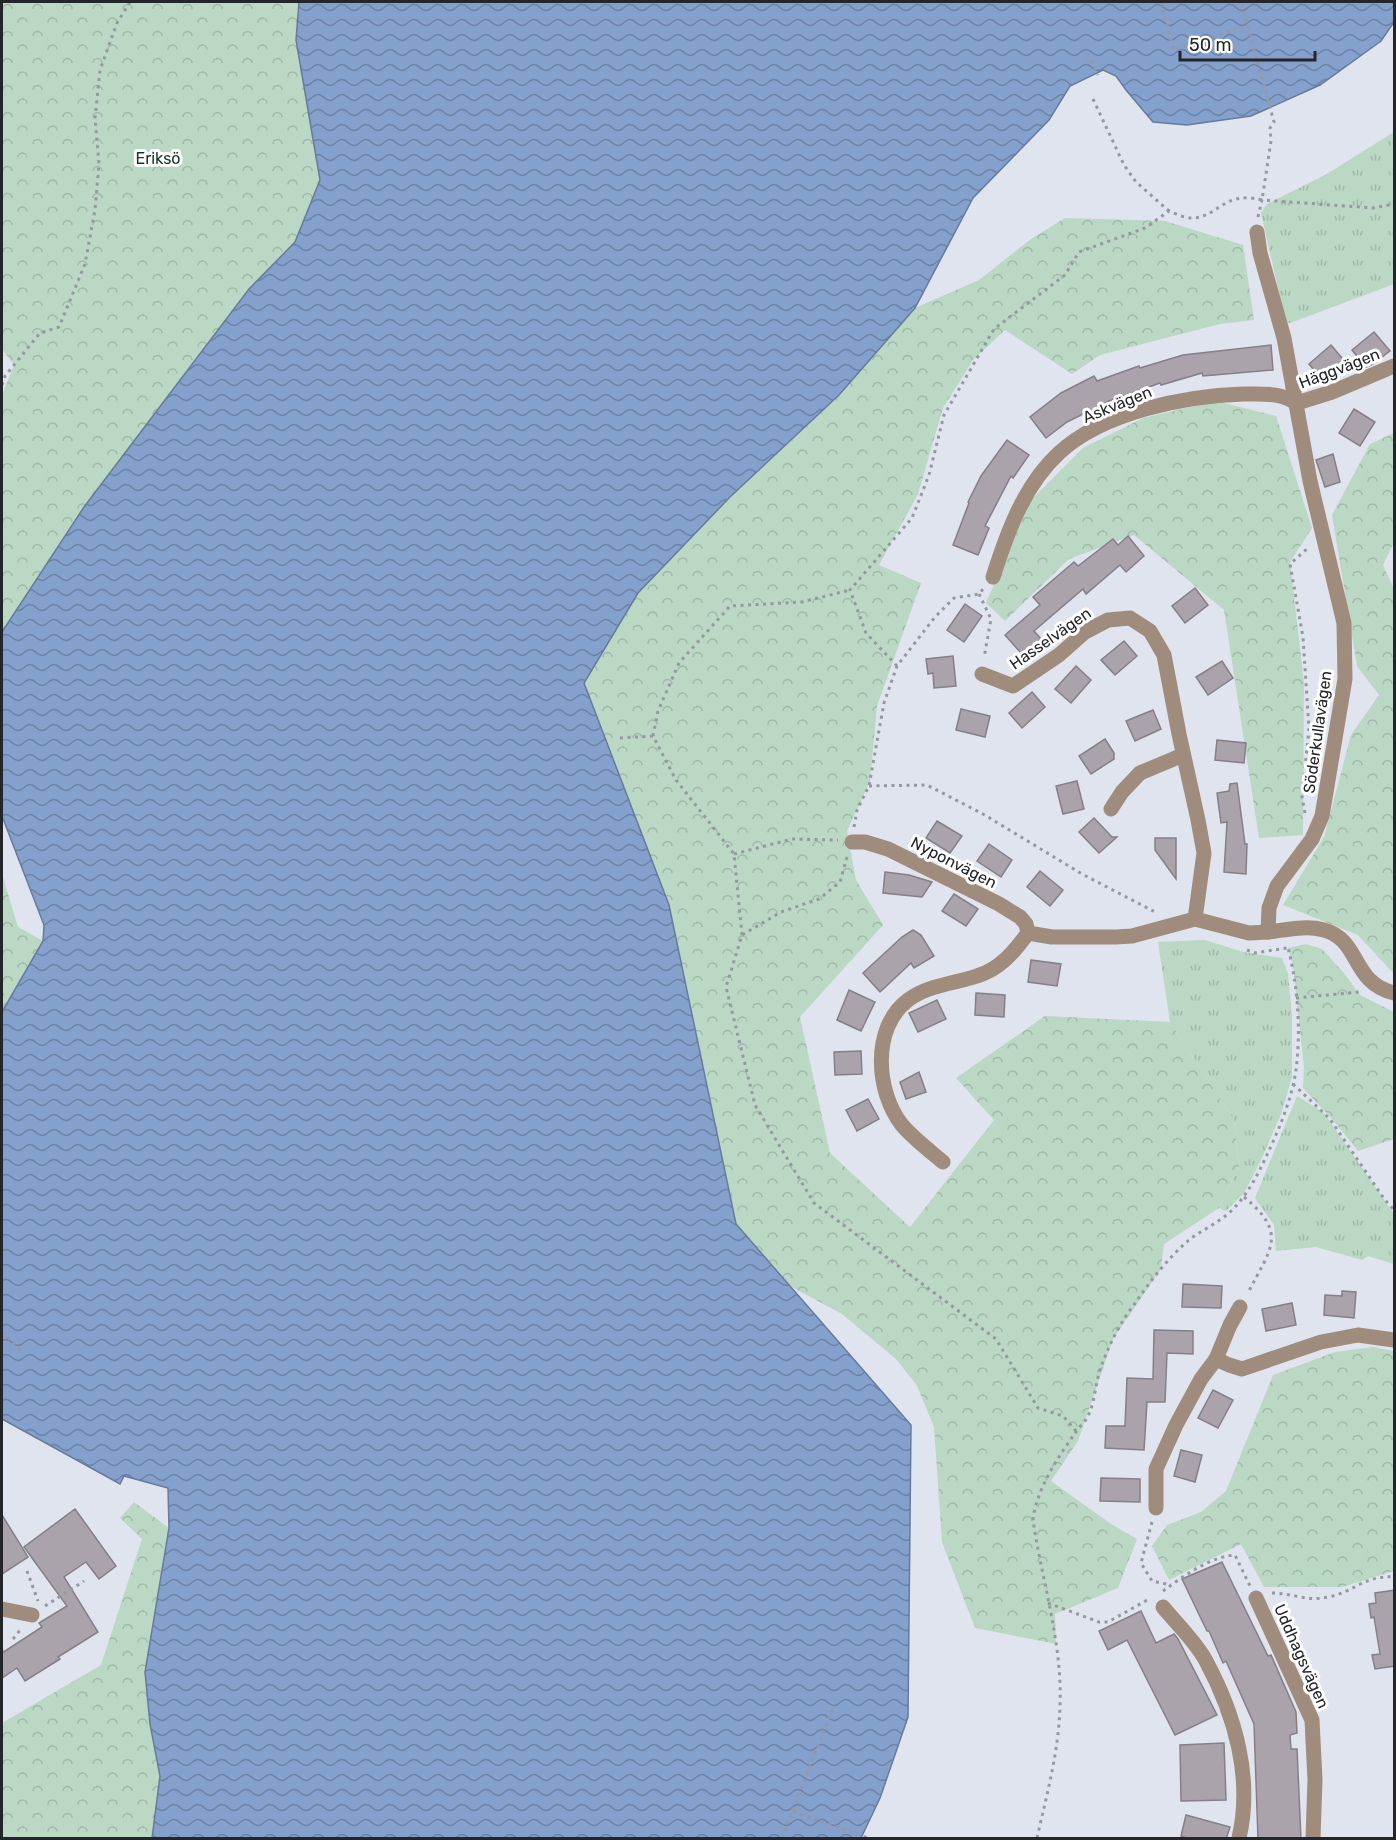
<svg xmlns="http://www.w3.org/2000/svg" width="1396" height="1840" viewBox="0 0 1396 1840" font-family="Rubik,sans-serif">
	<defs>
		<pattern id="grass-tufts" width="24" height="20" patternUnits="userSpaceOnUse" patternTransform="scale(1.5)"><rect width="24" height="20" fill="#bad8c3"/><path d="M3 7l-1-3M5 7V3M7 7l1-3M15 17l-1-3M17 17v-4M19 17l1-3" fill="none" stroke="#a0b9a8"/></pattern>
		<pattern id="forest-crowns" width="20" height="18" patternUnits="userSpaceOnUse" patternTransform="scale(1.5)"><rect width="20" height="18" fill="#bad8c3"/><path d="M2 6a3 3 0 1 1 6 0M12 15a3 3 0 1 1 6 0" fill="none" stroke="#a0b9a8"/></pattern>
		<pattern id="water-waves" width="16" height="10" patternUnits="userSpaceOnUse" patternTransform="scale(1.5)"><rect width="16" height="10" fill="#84a0cc"/><path d="M0 5q4-4 8 0t8 0" fill="none" stroke="#6c82a6"/></pattern>
	</defs>
	<rect width="100%" height="100%" fill="#dfe4ee"/>
	<!-- grass -->
	<g fill="url(#grass-tufts)">
		<polygon points="1394,132 1394,284 1290,323 1286,323 1261,213 1267,204 1325,175"/>
		<polygon points="1205,940 1243,952 1282,958 1288,974 1292,1015 1292,1077 1281,1114 1261,1160 1244,1193 1226,1211 1219,1208 1239,1166 1234,1120 1170,1022 1158,942"/>
		<polygon points="1297,1096 1324,1113 1394,1214 1394,1264 1368,1256 1362,1260 1316,1247 1276,1251 1274,1225 1255,1198"/>
	</g>
	<!-- forest -->
	<g fill="url(#forest-crowns)">
		<polygon points="2,2 299,2 296,41 320,180 295,242 249,289 84,507 2,632 2,395 14,365 2,349"/>
		<polygon points="1065,218 1165,221 1243,245 1254,320 1220,324 1100,355 1072,374 1005,330 973,360 943,408 918,494 879,565 921,583 877,706 870,781 847,831 856,880 883,925 800,1017 830,1153 910,1227 994,1120 956,1078 1045,1016 1170,1022 1234,1120 1239,1166 1219,1208 1164,1244 1161,1269 1113,1339 1078,1441 1051,1481 1111,1524 1137,1539 1118,1588 1055,1614 1056,1644 975,1628 942,1542 934,1427 917,1386 897,1360 842,1314 792,1287 736,1224 669,905 584,683 638,593 718,509 826,408 915,308 979,280 1031,239"/>
		<polygon points="1216,401 1276,416 1312,528 1290,562 1304,683 1303,835 1259,838 1224,610 1134,535 1069,559 1005,621 986,603 1030,501 1083,448 1143,418"/>
		<polygon points="1394,433 1394,542 1383,565 1394,589 1394,974 1358,935 1283,905 1324,837 1351,735 1379,695 1357,666 1332,515 1370,444"/>
		<polygon points="2,874 18,927 43,941 2,1012"/>
		<polygon points="1306,944 1322,949 1344,973 1360,995 1394,1012 1394,1139 1358,1151 1333,1120 1303,1088 1304,1067 1293,966 1288,948"/>
		<polygon points="1373,1347 1394,1351 1394,1571 1342,1587 1264,1587 1241,1544 1169,1580 1152,1546 1167,1525 1201,1512 1226,1491 1273,1375 1335,1352"/>
		<polygon points="134,1502 169,1528 145,1672 150,1724 160,1776 152,1838 2,1838 2,1723 101,1665 142,1539 120,1518"/>
	</g>
	<!-- water -->
	<polygon fill="url(#water-waves)" stroke="#677b9b" stroke-width="1.5" points="299,2 1394,2 1394,22 1381,41 1320,85 1251,116 1187,125 1153,122 1126,90 1116,76 1103,70 1070,86 1049,120 973,198 915,308 839,395 730,497 638,593 584,683 669,905 736,1224 911,1425 908,1717 880,1798 861,1838 152,1838 160,1776 150,1724 145,1672 169,1528 168,1488 124,1476 120,1484 2,1419 2,1012 43,941 44,925 2,816 2,632 84,507 249,289 295,242 320,180 296,40"/>
	<!-- building -->
	<g fill="#aaa3ac" stroke="#857f87" stroke-width="1.5">
		<polygon points="1374,332 1390,351 1373,364 1366,367 1352,350"/>
		<polygon points="1271,345 1273,370 1203,376 1202,373 1161,385 1160,383 1109,401 1067,422 1046,438 1030,417 1061,393 1094,376 1097,381 1139,366 1140,368 1183,355"/>
		<polygon points="1331,345 1347,364 1325,383 1309,364"/>
		<polygon points="1354,409 1375,422 1360,446 1339,433"/>
		<polygon points="1007,440 1029,455 1013,478 1011,476 985,526 989,528 978,555 953,545 969,503 968,502 981,476"/>
		<polygon points="1333,454 1340,482 1325,487 1316,460"/>
		<polygon points="1128,536 1144,556 1126,572 1120,565 1086,594 1083,589 1034,631 1041,639 1022,654 1005,635 1040,605 1033,597 1074,562 1078,566 1113,539 1118,545"/>
		<polygon points="1195,588 1208,605 1185,623 1172,606"/>
		<polygon points="965,604 982,616 964,642 947,630"/>
		<polygon points="1124,641 1137,656 1115,675 1101,660"/>
		<polygon points="953,656 956,686 934,688 933,673 928,674 926,659"/>
		<polygon points="1222,661 1233,678 1208,695 1196,677"/>
		<polygon points="1076,666 1091,680 1071,703 1055,689"/>
		<polygon points="1032,692 1045,707 1022,728 1009,713"/>
		<polygon points="961,709 990,716 985,737 956,730"/>
		<polygon points="1153,710 1161,729 1135,741 1126,721"/>
		<polygon points="1105,739 1114,753 1114,759 1091,774 1079,756"/>
		<polygon points="1217,740 1246,743 1244,763 1215,760"/>
		<polygon points="1077,781 1084,809 1063,814 1056,786"/>
		<polygon points="1237,783 1245,844 1247,844 1246,874 1224,872 1227,822 1221,823 1217,793 1229,791 1230,784"/>
		<polygon points="1094,818 1112,837 1117,837 1099,853 1079,832"/>
		<polygon points="937,821 962,836 950,853 926,838"/>
		<polygon points="1155,838 1176,838 1176,879 1155,850"/>
		<polygon points="989,844 1012,860 1001,877 977,861"/>
		<polygon points="1040,871 1063,890 1050,906 1027,887"/>
		<polygon points="885,872 909,875 932,882 922,897 883,893"/>
		<polygon points="954,894 978,909 966,926 942,911"/>
		<polygon points="913,930 921,935 934,956 914,968 911,963 880,992 863,973 902,937"/>
		<polygon points="1031,960 1061,964 1057,986 1028,982"/>
		<polygon points="849,990 875,1002 861,1031 837,1020"/>
		<polygon points="976,993 1005,995 1004,1017 975,1015"/>
		<polygon points="937,1000 946,1019 918,1032 909,1013"/>
		<polygon points="861,1051 862,1074 835,1075 834,1052"/>
		<polygon points="919,1072 926,1092 906,1099 900,1082"/>
		<polygon points="868,1099 879,1119 857,1131 846,1110"/>
		<polygon points="1183,1284 1222,1286 1221,1308 1182,1307"/>
		<polygon points="1342,1291 1356,1292 1354,1318 1324,1315 1325,1295 1342,1296"/>
		<polygon points="1292,1303 1296,1325 1266,1331 1262,1309"/>
		<polygon points="1154,1330 1193,1331 1193,1354 1167,1353 1165,1402 1147,1402 1144,1450 1105,1448 1106,1426 1125,1426 1127,1378 1153,1379"/>
		<polygon points="1213,1390 1233,1400 1218,1428 1198,1418"/>
		<polygon points="1181,1450 1202,1455 1195,1482 1174,1476"/>
		<polygon points="1101,1478 1140,1479 1140,1502 1100,1501"/>
		<polygon points="75,1509 116,1566 99,1579 86,1562 64,1577 98,1632 58,1657 60,1659 25,1681 17,1668 2,1678 2,1653 42,1627 39,1623 67,1606 24,1547"/>
		<polygon points="2,1515 28,1557 2,1574"/>
		<polygon points="1222,1562 1268,1656 1271,1655 1296,1712 1297,1733 1290,1735 1291,1749 1297,1749 1301,1839 1258,1839 1254,1724 1226,1661 1223,1663 1209,1631 1207,1631 1182,1579"/>
		<polygon points="1395,1590 1395,1666 1375,1669 1372,1655 1380,1654 1374,1617 1371,1618 1369,1604 1376,1603 1375,1593"/>
		<polygon points="1141,1611 1156,1643 1174,1634 1178,1639 1217,1715 1175,1735 1127,1640 1108,1650 1099,1631"/>
		<polygon points="1224,1743 1226,1800 1181,1801 1180,1745"/>
		<polygon points="1186,1815 1230,1827 1226,1839 1190,1839 1181,1836"/>
	</g>
	<g fill="none" stroke-linecap="round" stroke-linejoin="round">
		<!-- path -->
		<g stroke="#9598a0" stroke-width="3" stroke-dasharray="3 4.5" stroke-linecap="butt">
			<polyline points="1161,2 1174,50 1246,26"/>
			<polyline points="1088,54 1098,75"/>
			<polyline points="1093,99 1124,165 1136,182 1169,211"/>
			<polyline points="1258,217 1262,200 1373,208 1394,204"/>
			<polyline points="2,385 5,376 40,333 59,327 85,264 95,210 99,164 95,118 100,70 117,23 130,2"/>
			<polyline points="979,594 991,619 984,658"/>
			<path d="M897,666L866,633L850,590L912,518L929,475L944,415L994,329L1065,275L1079,252L1145,228L1169,211C1176,214 1185,218 1192,218C1218,218 1223,190 1262,200L1271,141L1270,128L1274,122L1241,2"/>
			<polyline points="620,738 653,736"/>
			<polyline points="869,786 927,785 983,814 1082,874 1157,913"/>
			<polyline points="1305,813 1302,797 1309,729 1303,637 1290,564 1308,548"/>
			<polyline points="854,827 857,810 869,786 884,703 897,666 935,617 954,598 979,594 984,588"/>
			<polyline points="734,854 792,839 838,840"/>
			<polyline points="847,857 840,882 819,899 781,912 742,935 726,987 755,1105 814,1203 996,1339 1038,1408 1063,1416 1076,1431"/>
			<polyline points="742,935 734,854 676,780 653,736 658,711 679,663 730,606 802,602 850,590"/>
			<polyline points="1247,950 1254,953 1287,948"/>
			<polyline points="2,993 2,997"/>
			<polyline points="1296,998 1359,992"/>
			<polyline points="1293,1084 1330,1119 1385,1200 1394,1210"/>
			<path d="M1244,1197C1289,1234 1270,1249 1248,1293"/>
			<polyline points="2,1332 22,1351"/>
			<polyline points="1152,1522 1141,1563 1152,1581 1171,1585"/>
			<polyline points="27,1571 38,1601"/>
			<path d="M1163,1591C1184,1576 1209,1557 1235,1555L1250,1586"/>
			<path d="M1272,1593C1291,1593 1309,1602 1328,1597C1354,1592 1365,1575 1394,1577"/>
			<polyline points="1048,1603 1099,1622 1108,1622 1149,1599"/>
			<polyline points="45,1606 84,1581"/>
			<polyline points="13,1639 21,1629"/>
			<polyline points="2,1650 3,1653"/>
			<polyline points="793,1811 868,1838"/>
			<polyline points="782,1838 834,1705"/>
			<path d="M1037,1838C1049,1785 1062,1740 1060,1684C1058,1629 1041,1575 1033,1520C1036,1490 1058,1457 1076,1432C1079,1427 1084,1423 1087,1418C1095,1403 1095,1385 1100,1370C1108,1346 1121,1321 1136,1302C1151,1280 1169,1257 1189,1240C1202,1230 1218,1223 1230,1212C1247,1196 1257,1176 1267,1155C1279,1129 1292,1099 1296,1070C1301,1031 1298,986 1288,948"/>
		</g>
		<!-- minor -->
		<g stroke="#9f8c7d" stroke-width="15">
			<path d="M1257,232L1260,253L1284,338L1310,481L1344,623L1345,679L1322,816L1312,839L1277,886L1269,908L1268,932C1286,930 1306,925 1324,930C1361,940 1351,983 1394,993"/>
			<path d="M993,577C1007,533 1024,485 1059,453C1103,412 1185,396 1243,394C1255,394 1268,393 1280,396C1285,397 1291,400 1297,403L1332,392L1394,366"/>
			<polyline points="982,674 1013,686 1059,655 1085,632 1108,620 1130,618 1150,631 1164,655 1179,734 1198,820 1204,853 1195,919"/>
			<polyline points="1111,809 1122,792 1140,773 1183,755"/>
			<path d="M852,842H865L888,849L999,904L1020,917L1026,924L1028,933C1014,952 1000,969 977,976C953,984 928,985 908,1000C871,1028 876,1092 902,1125C914,1139 930,1151 943,1162"/>
			<polyline points="1028,933 1052,937 1116,937 1132,936 1195,919 1249,933 1268,932"/>
			<polyline points="1216,1359 1229,1365 1242,1369 1321,1342 1358,1335 1394,1340"/>
			<polyline points="1156,1508 1156,1469 1176,1425 1201,1379 1216,1359 1230,1325 1240,1307"/>
			<polyline points="1256,1598 1312,1720 1315,1780 1313,1838"/>
			<path d="M1163,1607C1176,1623 1197,1643 1206,1661C1235,1715 1253,1778 1239,1838"/>
			<polyline points="2,1609 32,1615"/>
		</g>
	</g>
	<g text-anchor="middle" stroke-width="6" stroke-linejoin="round" paint-order="stroke">
		<!-- park labels -->
		<g font-size="16" fill="#0f3721" stroke="#fff">
			<text x="158" y="164">Eriksö</text>
		</g>
		<!-- street labels -->
		<g font-size="16" fill="#232529" stroke="#fff">
			<text transform="translate(1339 368) rotate(-21)" y="6">Häggvägen</text>
			<text transform="translate(1117 404) rotate(-22)" y="6">Askvägen</text>
			<text transform="translate(1050 638) rotate(-35)" y="6">Hasselvägen</text>
			<text transform="translate(1317 732) rotate(-82)" y="6">Söderkullavägen</text>
			<text transform="translate(954 862) rotate(27)" y="6">Nyponvägen</text>
			<text transform="translate(1302 1656) rotate(66)" y="6">Uddhagsvägen</text>
		</g>
	</g>
	<!-- border -->
	<rect width="1396" height="1840" fill="none" stroke="#232529" stroke-width="6"/>
	<!-- scale -->
	<path d="M1180 51v9h135v-9" fill="none" stroke="#232529" stroke-width="3"/>
	<text x="1189" y="51" font-size="18" fill="#232529" stroke="#ffffff" stroke-width="4.5" paint-order="stroke">50 m</text>
</svg>
